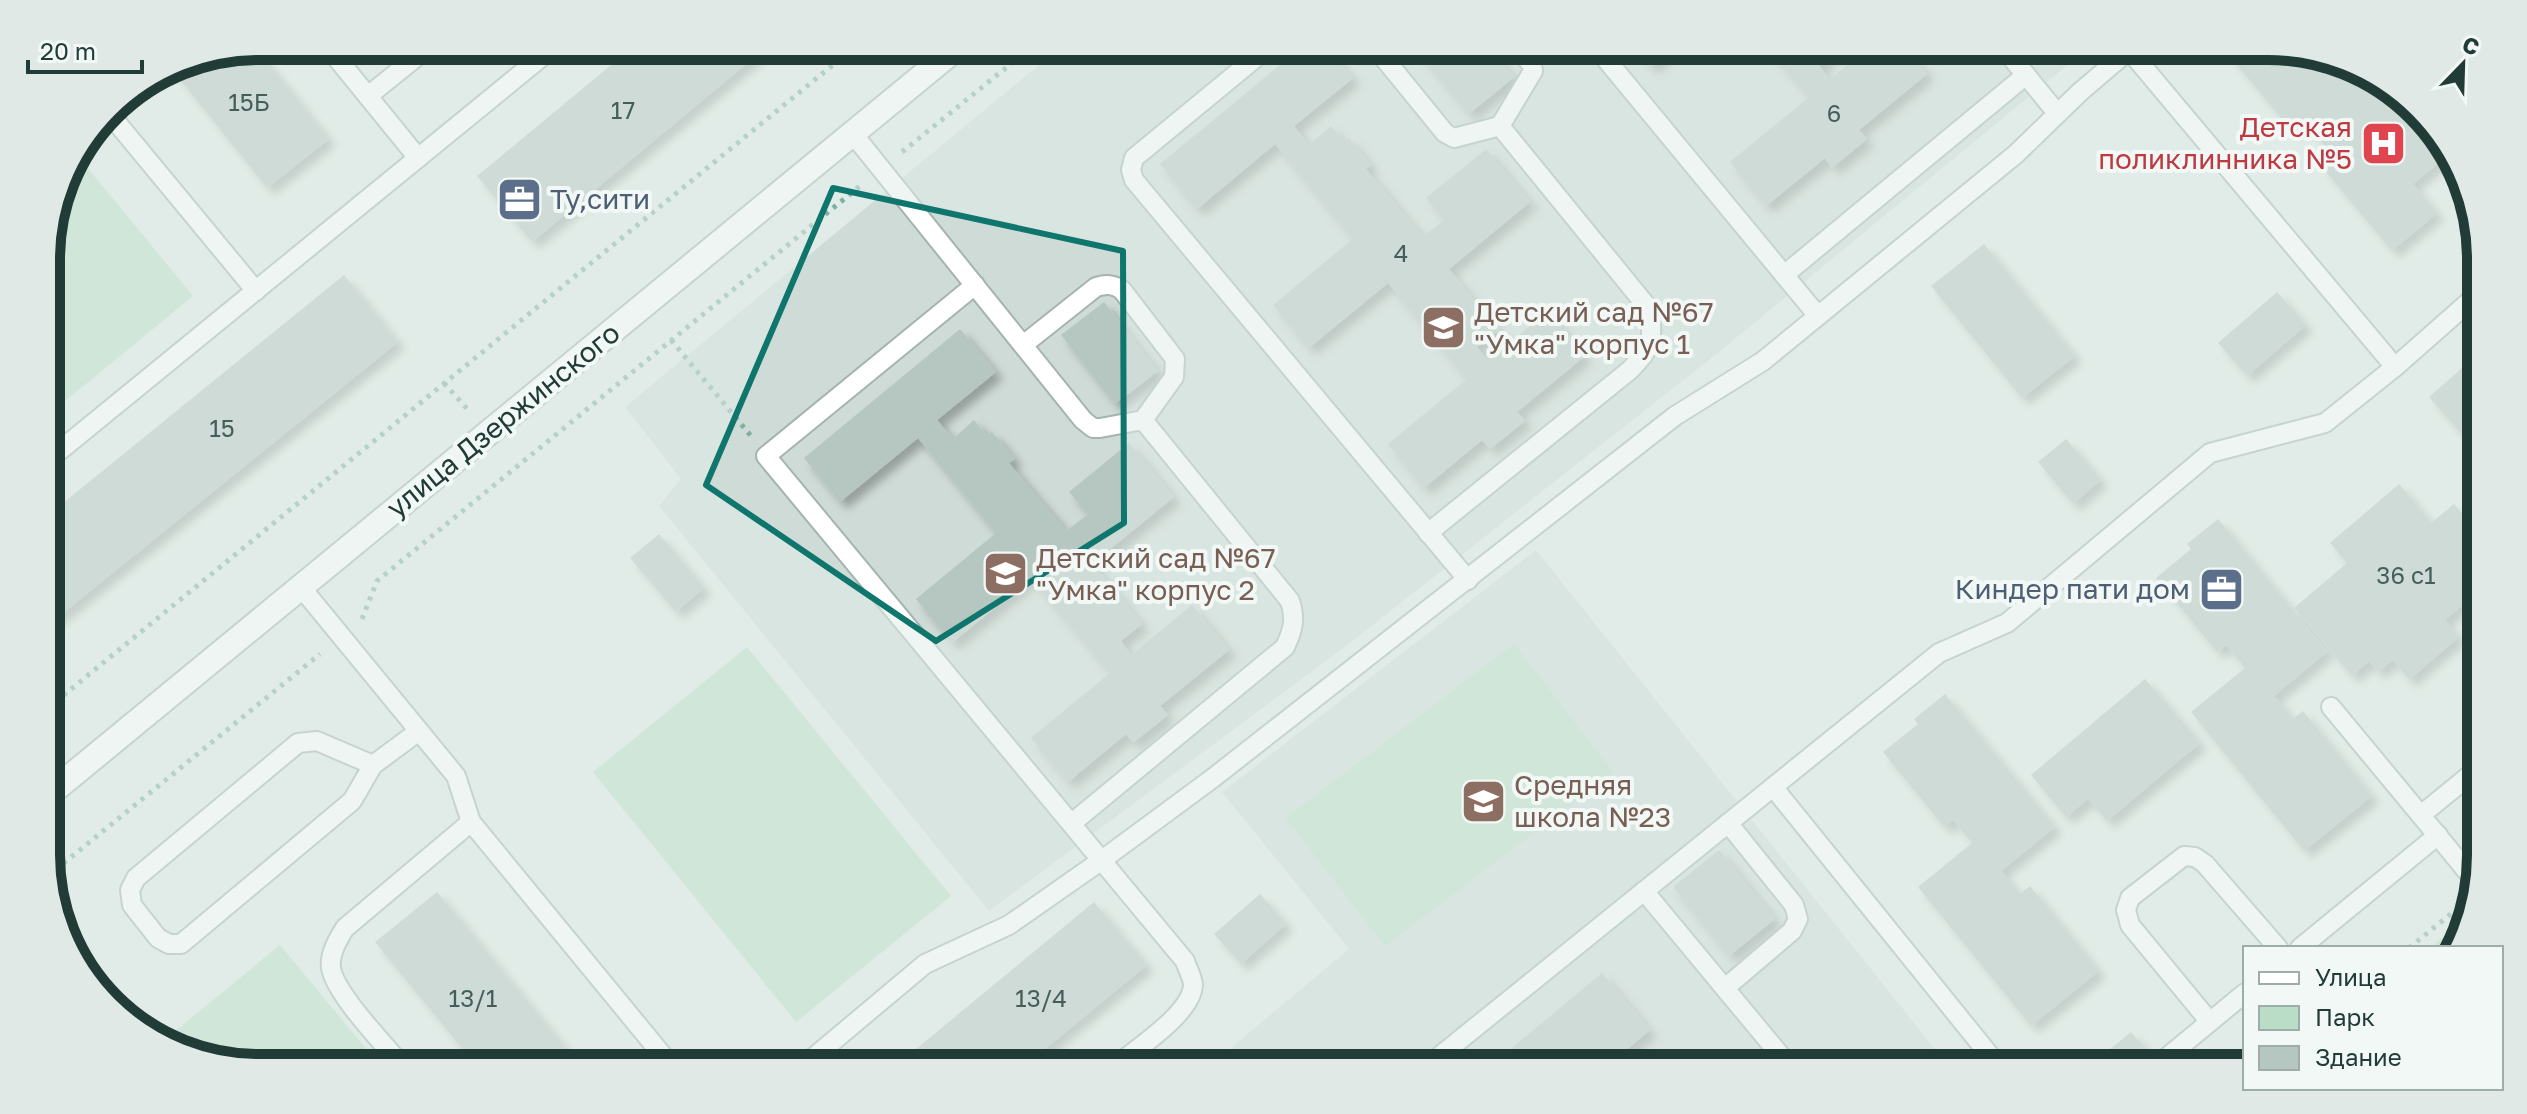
<svg xmlns="http://www.w3.org/2000/svg" width="2527" height="1114" viewBox="0 0 2527 1114" font-family="'Golos Text',sans-serif">
	<defs>
		<filter id="shadow"><feDropShadow dx="7" dy="7" stdDeviation="4" flood-color="#0004"/></filter>
	</defs>
	<rect width="100%" height="100%" fill="#e1ece8"/>
	<!-- built -->
	<g fill="#cfdbd7">
		<polygon points="1062,46 2066,46 2076,58 1719,352 1350,643 989,911 659,506 681,479 625,407"/>
		<polygon points="1536,550 1950,1068 1207,1068 1349,949 1222,792"/>
	</g>
	<!-- green -->
	<g fill="#b9ddc6">
		<polygon points="77,155 193,296 47,416 46,244 68,165"/>
		<polygon points="1514,644 1613,772 1385,946 1286,818"/>
		<polygon points="747,647 951,896 796,1022 593,772"/>
		<polygon points="2469,916 2465,936 2455,948 2430,948"/>
		<polygon points="280,945 382,1068 259,1068 178,1052 163,1041"/>
	</g>
	<!-- building -->
	<g fill="#b6c6c1" filter="url(#shadow)">
		<polygon points="634,46 768,46 532,242 477,176"/>
		<polygon points="1303,46 1326,46 1353,78 1294,126 1309,145 1331,126 1344,142 1349,138 1371,165 1366,169 1423,237 1444,220 1426,198 1486,149 1530,202 1449,269 1499,330 1477,347 1488,361 1548,311 1585,356 1517,412 1525,421 1490,449 1482,440 1424,488 1388,444 1467,379 1388,283 1309,348 1273,305 1353,239 1275,144 1197,209 1160,164"/>
		<polygon points="1413,46 1488,46 1514,77 1469,114"/>
		<polygon points="1633,46 1676,46 1651,67"/>
		<polygon points="1766,46 1839,46 1841,48 1819,66 1830,79 1870,46 1904,46 1927,74 1859,130 1867,139 1832,168 1825,158 1766,206 1730,162 1809,97"/>
		<polygon points="2234,46 2268,46 2349,62 2437,129 2448,155 2413,184 2437,213 2392,251 2321,166 2333,156 2305,122 2293,132 2226,52"/>
		<polygon points="255,47 329,139 267,188 170,67 178,62"/>
		<polygon points="1984,244 2075,356 2022,398 1931,286"/>
		<polygon points="344,275 398,342 47,626 47,516"/>
		<polygon points="2277,292 2306,325 2247,376 2218,343"/>
		<polygon points="1104,302 1158,371 1115,404 1061,335"/>
		<polygon points="960,329 996,372 937,420 953,439 974,420 987,436 992,432 1015,459 1009,463 1066,531 1088,514 1069,492 1129,443 1174,497 1093,563 1142,624 1121,641 1131,655 1192,605 1229,650 1160,706 1168,715 1133,743 1126,734 1068,782 1031,738 1110,673 1031,578 952,643 916,599 996,533 918,438 840,502 804,458"/>
		<polygon points="2479,353 2480,455 2429,397"/>
		<polygon points="2066,439 2101,480 2073,504 2038,462"/>
		<polygon points="2399,484 2431,523 2454,504 2476,530 2468,537 2480,551 2480,590 2445,620 2459,637 2409,680 2393,660 2378,672 2369,661 2352,676 2294,608 2347,563 2330,543"/>
		<polygon points="2218,519 2327,652 2274,696 2293,719 2303,711 2372,796 2304,851 2191,712 2245,668 2226,645 2217,652 2156,578 2191,549 2187,544"/>
		<polygon points="659,534 704,588 676,612 630,558"/>
		<polygon points="2145,679 2200,743 2107,821 2088,799 2066,817 2031,775"/>
		<polygon points="1945,694 2055,827 2001,871 2020,894 2030,886 2099,971 2031,1026 1918,887 1972,843 1953,820 1944,827 1883,752 1918,724 1914,719"/>
		<polygon points="1719,850 1775,919 1729,956 1673,887"/>
		<polygon points="437,892 481,945 582,1068 478,1068 375,942"/>
		<polygon points="1260,894 1286,924 1241,964 1214,934"/>
		<polygon points="1094,902 1147,965 1022,1068 893,1068"/>
		<polygon points="1602,973 1650,1030 1605,1068 1488,1068"/>
		<polygon points="2131,1032 2146,1049 2123,1068 2103,1068 2097,1060"/>
	</g>
	<g fill="none" stroke-linecap="round" stroke-linejoin="round">
		<defs>
			<g id="service">
				<polyline points="327,46 418,158"/>
				<polyline points="1270,46 1134,158 1131,170 1134,180 1468,580"/>
				<polyline points="1374,46 1445,133 1454,138 1500,126 1533,71 1532,65 1516,46"/>
				<polyline points="1595,46 1818,316"/>
				<polyline points="2002,46 2057,113"/>
				<polyline points="2129,50 2395,367 2479,293"/>
				<polyline points="368,96 430,46"/>
				<polyline points="108,112 256,291"/>
				<path d="M853,134L1083,420L1093,428H1100L1143,420L1290,601C1296,619 1293,630 1285,647L1072,823"/>
				<polyline points="1784,275 2026,75"/>
				<path d="M975,285L766,456L1185,961C1187,968 1193,978 1193,985C1192,1014 1134,1050 1113,1068"/>
				<path d="M1023,345L1096,287C1106,284 1113,284 1122,290L1175,359L1174,377L1143,420"/>
				<polyline points="47,461 555,46"/>
				<path d="M1428,533L1630,370C1652,347 1654,340 1649,309L1500,126"/>
				<path d="M300,586L456,776L471,822L345,928C338,939 329,954 331,968C335,994 386,1046 404,1068"/>
				<polyline points="2331,707 2476,882"/>
				<polyline points="373,765 317,741 298,743 136,878 130,890 132,905 158,938 169,944 181,944 352,801 373,765 419,731"/>
				<polyline points="2421,815 2481,766"/>
				<polyline points="471,822 673,1068"/>
				<polyline points="2465,869 2481,856"/>
				<polyline points="1644,891 1791,1068"/>
				<polyline points="2300,948 2438,835"/>
				<polyline points="1725,988 1792,931 1798,919 1794,905 1728,823"/>
				<polyline points="2210,1022 2130,925 2126,910 2130,898 2184,856 2195,857 2205,864 2278,948"/>
				<polyline points="801,1068 925,964 1009,925 1102,860 1213,778 1675,416 1763,361 2016,154 2080,92 2134,46"/>
				<polyline points="1425,1068 1773,787"/>
				<polyline points="2000,1068 1773,787 1939,653 2007,623 2210,453 2325,423 2395,367"/>
				<polyline points="2154,1068 2245,993"/>
			</g>
			<polyline id="tertiary" points="48,795 959,46"/>
		</defs>
		<!-- service casing -->
		<use href="#service" stroke="#a4b4af" stroke-width="22"/>
		<!-- tertiary casing -->
		<use href="#tertiary" stroke="#a4b4af" stroke-width="28"/>
		<!-- path -->
		<g stroke="#80b0a5" stroke-width="5" stroke-dasharray="4 6" stroke-linecap="butt">
			<polyline points="902,152 1033,46"/>
			<polyline points="671,340 751,436"/>
			<polyline points="444,383 470,412"/>
			<polyline points="362,619 377,581 860,186"/>
			<polyline points="48,708 856,46"/>
			<polyline points="48,876 320,654"/>
			<polyline points="2409,948 2463,904"/>
		</g>
		<!-- service -->
		<use href="#service" stroke="#fff" stroke-width="18"/>
		<!-- tertiary -->
		<use href="#tertiary" stroke="#fff" stroke-width="24"/>
	</g>
	<!-- marked area -->
	<path d="M0 0H2527V1114H0ZM833,188L1123,251L1124,523L936,641L706,485Z" fill="#e1ece8" fill-opacity=".55" fill-rule="evenodd"/>
	<path fill="none" stroke="#0f766e" stroke-width="6" stroke-linejoin="round" d="M833,188L1123,251L1124,523L936,641L706,485Z"/>
	<!-- icons -->
	<defs>
		<symbol id="hospital-square" viewBox="-11 -11 22 22"><rect x="-9" y="-9" width="18" height="18" rx="4" fill="#e0444e" stroke="#f1f8f5"/><path d="M-5-5h3v3.5h4V-5h3V5h-3V1.5h-4V5h-3Z" fill="#fff"/></symbol>
		<symbol id="office-square" viewBox="-11 -11 22 22"><rect x="-9" y="-9" width="18" height="18" rx="4" fill="#5c6f8a" stroke="#f1f8f5"/><path d="M-6-3h4V-5.5h4V-3h4V5H-6ZM-1-4.5V-3h2v-1.5ZM-6 0V1H6V0Z" fill="#fff"/></symbol>
		<symbol id="school-square" viewBox="-11 -11 22 22"><rect x="-9" y="-9" width="18" height="18" rx="4" fill="#8d6e63" stroke="#f1f8f5"/><path d="M0-5L7-2L0 1L-7-2ZM-4 1L0 2.5L4 1V4Q0 6-4 4Z" fill="#fff"/></symbol>
	</defs>
	<g fill-rule="evenodd">
		<use href="#hospital-square" x="2358" y="118" width="51" height="51"/>
		<use href="#office-square" x="494" y="174" width="51" height="51"/>
		<use href="#school-square" x="1418" y="302" width="51" height="51"/>
		<use href="#school-square" x="980" y="548" width="51" height="51"/>
		<use href="#office-square" x="2196" y="564" width="51" height="51"/>
		<use href="#school-square" x="1458" y="776" width="51" height="51"/>
	</g>
	<g text-anchor="middle" stroke-width="8" stroke-linejoin="round" paint-order="stroke">
		<!-- number labels -->
		<g font-size="24" fill="#465e5a">
			<text x="249" y="111">15Б</text>
			<text x="623" y="119">17</text>
			<text x="1834" y="122">6</text>
			<text x="1401" y="262">4</text>
			<text x="222" y="437">15</text>
			<text x="2406" y="584">36 с1</text>
			<text x="473" y="1007">13/1</text>
			<text x="1041" y="1007">13/4</text>
		</g>
		<!-- health labels -->
		<g font-size="28" fill="#be3a42" stroke="#f1f8f5" text-anchor="end">
			<text x="2352" y="137">Детская<tspan x="2352" dy="32">поликлинника №5</tspan></text>
		</g>
		<!-- service labels -->
		<g font-size="28" fill="#4e5e75" stroke="#f1f8f5" text-anchor="start">
			<text x="550" y="209">Ту,сити</text>
			<text x="2190" y="599" text-anchor="end">Киндер пати дом</text>
		</g>
		<!-- education labels -->
		<g font-size="28" fill="#785e54" stroke="#f1f8f5" text-anchor="start">
			<text x="1474" y="322">Детский сад №67<tspan x="1474" dy="32">"Умка" корпус 1</tspan></text>
			<text x="1036" y="568">Детский сад №67<tspan x="1036" dy="32">"Умка" корпус 2</tspan></text>
			<text x="1514" y="795">Средняя<tspan x="1514" dy="32">школа №23</tspan></text>
		</g>
		<!-- street labels -->
		<g font-size="28" fill="#213c37" stroke="#f1f8f5">
			<text transform="translate(503 420) rotate(-39)" y="10">улица Дзержинского</text>
		</g>
	</g>
	<!-- crop -->
	<path d="M0 0H2527V1114H0ZM259 60H2268A199 199 0 0 1 2467 259V855A199 199 0 0 1 2268 1054H259A199 199 0 0 1 60 855V259A199 199 0 0 1 259 60Z" fill="#e0e9e6" fill-rule="evenodd"/>
	<path fill="none" stroke="#213c37" stroke-width="10" d="M259 60H2268A199 199 0 0 1 2467 259V855A199 199 0 0 1 2268 1054H259A199 199 0 0 1 60 855V259A199 199 0 0 1 259 60Z"/>
	<!-- legend -->
	<rect x="2243" y="946" width="260" height="144" fill="#f1f8f5" stroke="#9eada9" stroke-width="2"/>
	<rect x="2259" y="972" width="40" height="12" fill="#ffffff" stroke="#9eada9" stroke-width="2"/>
	<text x="2315" y="986" font-size="24" fill="#213c37">Улица</text>
	<rect x="2259" y="1006" width="40" height="24" fill="#b9ddc6" stroke="#9eada9" stroke-width="2"/>
	<text x="2315" y="1026" font-size="24" fill="#213c37">Парк</text>
	<rect x="2259" y="1046" width="40" height="24" fill="#b6c6c1" stroke="#9eada9" stroke-width="2"/>
	<text x="2315" y="1066" font-size="24" fill="#213c37">Здание</text>
	<!-- north arrow -->
	<g transform="translate(2463 64) rotate(23)" stroke="#f1f8f5" stroke-width="6" paint-order="stroke">
	<path d="M0-6L14 30L0 20L-14 30Z" fill="#213c37"/>
	<text y="-12" font-size="22" font-weight="bold" text-anchor="middle" fill="#213c37">С</text>
	</g>
	<!-- scale -->
	<path d="M28 60v12h114v-12" fill="none" stroke="#213c37" stroke-width="4"/>
	<text x="40" y="60" font-size="24" fill="#213c37" stroke="#f1f8f5" stroke-width="6" paint-order="stroke">20 m</text>
</svg>
